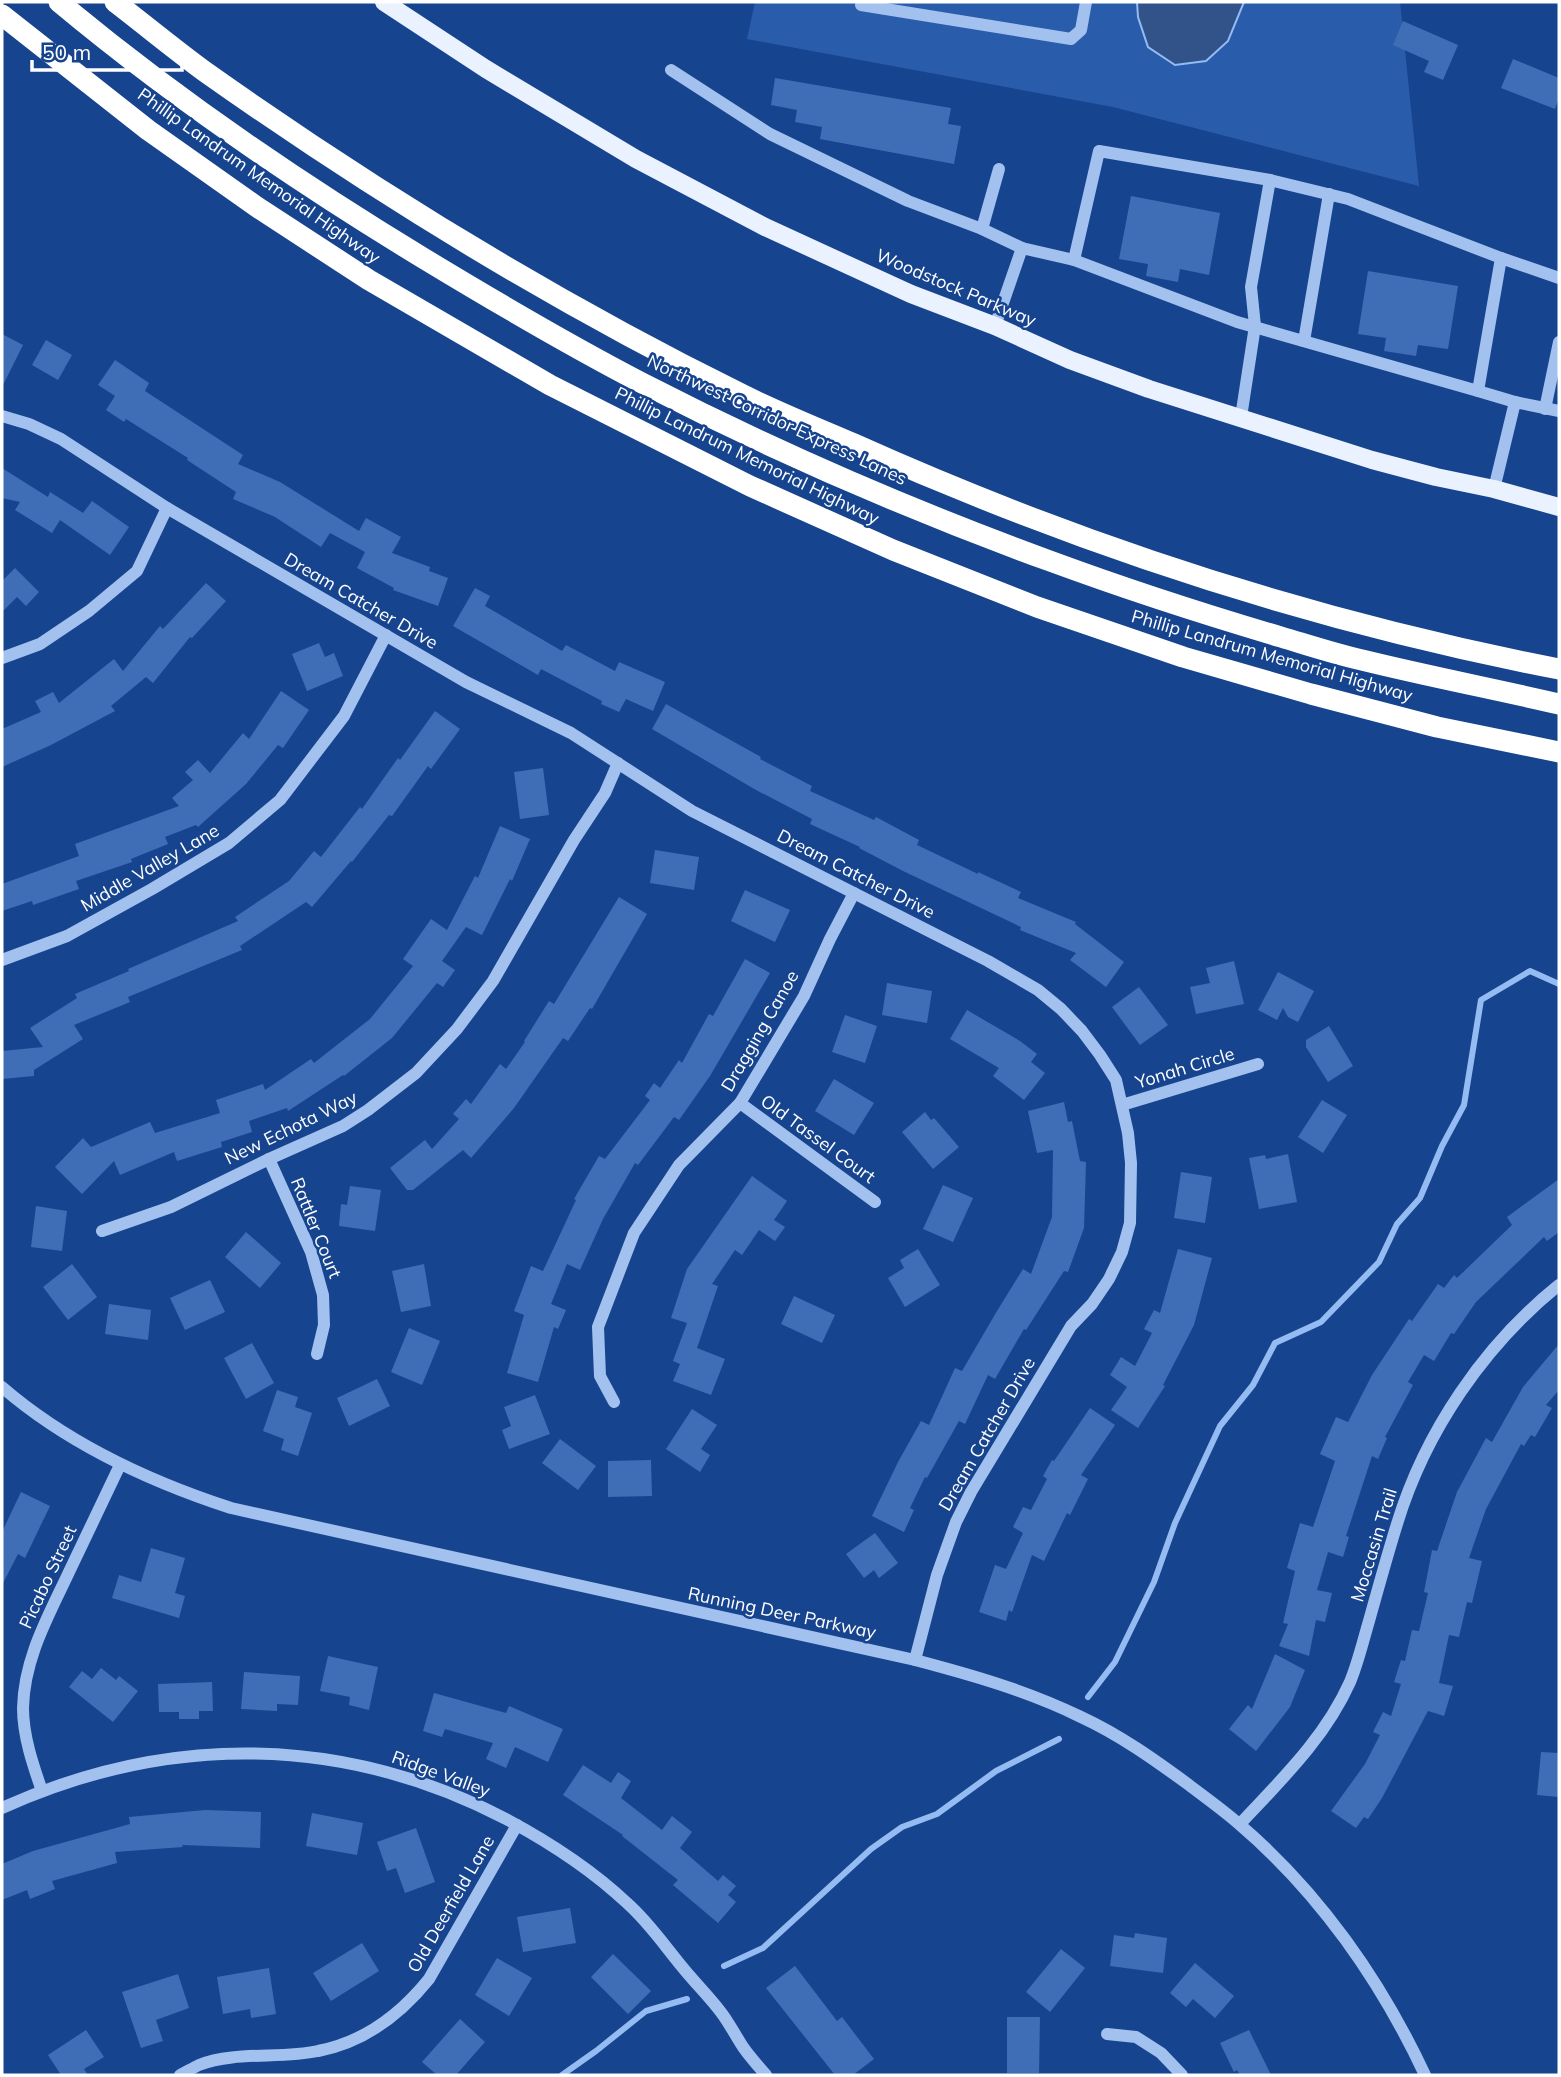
<svg xmlns="http://www.w3.org/2000/svg" width="1561" height="2077" viewBox="0 0 1561 2077" font-family="Mulish,sans-serif">
	<rect width="100%" height="100%" fill="#17448e"/>
	<!-- green -->
	<polygon fill="#295dac" points="755,2 1400,2 1419,186 1113,107 747,39"/>
	<!-- water -->
	<polygon fill="#32538a" stroke="#94bbf2" stroke-width="2" points="1137,2 1244,2 1228,41 1206,61 1175,65 1148,47 1138,17"/>
	<g fill="none" stroke-linecap="round" stroke-linejoin="round">
		<!-- stream -->
		<g stroke="#94bbf2" stroke-width="6">
			<polyline points="1088,1697 1115,1662 1154,1582 1175,1523 1220,1426 1253,1385 1275,1343 1321,1322 1379,1262 1397,1224 1420,1198 1442,1146 1464,1105 1481,1000 1530,971 1559,984"/>
			<polyline points="724,1966 763,1948 871,1849 902,1827 937,1814 996,1771 1059,1739"/>
			<polyline points="562,2075 596,2051 646,2011 687,1999"/>
		</g>
	</g>
	<!-- building -->
	<g fill="#3f6eb7">
		<polygon points="1403,21 1458,45 1443,80 1424,72 1429,61 1393,45"/>
		<polygon points="1513,59 1559,78 1559,98 1555,109 1501,88"/>
		<polygon points="775,78 951,108 948,124 961,126 954,164 820,139 822,127 795,122 797,110 771,105"/>
		<polygon points="1131,196 1220,213 1209,275 1180,269 1178,282 1146,276 1148,264 1119,259"/>
		<polygon points="1368,271 1458,286 1448,349 1418,345 1416,356 1384,351 1386,338 1358,334"/>
		<polygon points="2,334 23,345 2,387"/>
		<polygon points="46,340 72,355 58,380 32,365"/>
		<polygon points="115,360 149,383 145,391 243,455 238,464 280,482 359,531 366,518 401,537 392,553 430,567 429,571 448,578 438,606 393,590 394,588 357,568 365,552 330,533 321,547 275,517 233,499 236,492 187,460 188,458 126,419 124,422 106,410 115,396 98,385"/>
		<polygon points="2,468 48,497 50,492 83,513 92,501 129,527 110,555 60,520 52,533 15,510 20,502 2,498"/>
		<polygon points="15,568 39,592 26,606 17,597 2,612 2,581"/>
		<polygon points="206,583 226,601 192,638 190,637 153,683 146,677 111,706 115,711 51,745 2,767 2,729 41,712 35,701 53,692 59,703 114,659 123,671 160,626 163,629"/>
		<polygon points="475,588 490,596 485,606 562,651 566,645 615,671 619,662 665,682 653,711 626,699 619,712 601,704 602,701 541,669 538,675 453,626"/>
		<polygon points="319,643 325,657 334,653 343,676 307,691 292,654"/>
		<polygon points="281,691 309,710 283,748 278,745 246,784 198,827 196,825 165,837 168,844 131,859 132,862 76,881 79,889 33,905 32,901 2,911 2,884 79,856 75,844 179,806 172,798 193,780 185,772 198,760 210,773 243,733 249,739"/>
		<polygon points="666,704 761,757 760,759 812,786 810,791 874,820 876,817 919,840 917,845 978,874 978,872 1021,892 1018,898 1076,922 1075,924 1124,962 1106,987 1070,960 1076,953 1020,930 1021,927 903,871 859,848 860,847 810,824 812,819 756,790 652,729"/>
		<polygon points="435,711 460,729 431,769 428,766 392,816 389,815 352,862 351,861 312,907 306,902 240,946 242,950 128,997 130,1002 74,1025 83,1039 34,1070 34,1076 2,1079 2,1051 43,1047 30,1028 77,998 75,994 129,971 128,969 238,921 235,917 289,881 314,851 321,857 360,807 362,809 398,758 400,760"/>
		<polygon points="543,768 549,815 520,819 514,772"/>
		<polygon points="500,826 530,839 512,881 510,879 482,935 466,927 442,961 455,970 443,987 437,983 392,1038 344,1076 343,1075 288,1111 287,1108 249,1121 252,1132 221,1142 222,1147 177,1161 174,1152 120,1175 114,1161 82,1194 55,1167 83,1138 91,1147 150,1122 155,1133 220,1113 216,1100 263,1084 265,1090 311,1059 314,1063 370,1019 413,966 403,959 431,919 447,930 475,876 478,878"/>
		<polygon points="655,850 699,857 694,890 650,883"/>
		<polygon points="745,890 790,910 775,942 731,921"/>
		<polygon points="619,897 647,914 592,1009 590,1008 568,1041 563,1038 514,1108 471,1158 463,1150 413,1190 407,1190 390,1168 425,1140 432,1149 459,1119 453,1114 466,1099 471,1104 500,1064 506,1069 525,1042 524,1041 549,1001 554,1004"/>
		<polygon points="745,959 770,973 710,1076 679,1120 674,1117 638,1165 635,1163 603,1219 580,1270 567,1264 551,1304 566,1310 558,1329 554,1327 538,1382 507,1373 524,1315 514,1311 531,1266 543,1271 576,1200 574,1199 599,1156 605,1159 650,1100 645,1096 654,1083 660,1088 679,1060 682,1063 709,1014 713,1016"/>
		<polygon points="1234,961 1244,1004 1196,1014 1190,987 1210,983 1206,968"/>
		<polygon points="1278,972 1314,991 1298,1022 1288,1017 1283,1008 1277,1020 1258,1010"/>
		<polygon points="887,983 932,991 927,1023 882,1015"/>
		<polygon points="1139,987 1168,1025 1140,1045 1112,1007"/>
		<polygon points="967,1010 1020,1041 1037,1054 1031,1062 1045,1073 1024,1100 993,1076 999,1068 950,1039"/>
		<polygon points="845,1015 877,1026 865,1063 832,1052"/>
		<polygon points="1329,1026 1353,1066 1328,1082 1306,1047 1306,1040"/>
		<polygon points="834,1079 874,1103 854,1135 815,1111"/>
		<polygon points="1322,1100 1347,1115 1323,1153 1298,1137"/>
		<polygon points="1064,1102 1068,1122 1072,1121 1080,1161 1086,1162 1084,1228 1068,1272 1064,1271 1026,1330 1024,1329 995,1379 988,1375 965,1424 959,1421 927,1478 925,1477 910,1508 914,1510 904,1532 872,1516 898,1462 921,1421 929,1425 955,1368 962,1371 997,1311 1023,1269 1031,1274 1052,1217 1053,1150 1037,1153 1028,1111"/>
		<polygon points="925,1112 931,1120 934,1118 959,1147 933,1169 902,1132"/>
		<polygon points="1288,1154 1297,1202 1259,1209 1249,1158 1265,1155 1266,1159"/>
		<polygon points="1181,1172 1212,1177 1205,1223 1174,1218"/>
		<polygon points="752,1176 787,1201 774,1220 785,1227 775,1241 759,1230 742,1255 735,1250 712,1284 718,1286 697,1348 725,1359 711,1395 673,1381 680,1364 673,1361 687,1323 671,1318 687,1269"/>
		<polygon points="1559,1179 1559,1232 1547,1241 1544,1237 1476,1302 1454,1334 1451,1333 1434,1361 1424,1355 1408,1382 1413,1385 1385,1437 1387,1438 1378,1459 1372,1456 1346,1536 1349,1537 1343,1557 1328,1552 1317,1590 1332,1593 1325,1622 1316,1620 1309,1656 1279,1646 1288,1624 1283,1623 1295,1571 1287,1568 1300,1523 1313,1527 1335,1461 1320,1454 1336,1417 1348,1422 1372,1375 1409,1319 1412,1321 1438,1284 1444,1288 1454,1275 1457,1278 1512,1225 1507,1217"/>
		<polygon points="943,1185 973,1198 953,1242 923,1229"/>
		<polygon points="350,1186 381,1190 375,1231 339,1226 341,1204 347,1205"/>
		<polygon points="36,1206 67,1211 62,1251 31,1247"/>
		<polygon points="246,1232 281,1263 260,1288 225,1257"/>
		<polygon points="918,1249 940,1285 905,1307 888,1278 904,1268 900,1260"/>
		<polygon points="1178,1249 1212,1258 1194,1325 1163,1385 1165,1386 1138,1428 1111,1410 1127,1387 1110,1375 1121,1357 1135,1366 1152,1333 1144,1329 1154,1310 1160,1313"/>
		<polygon points="72,1264 97,1297 68,1320 43,1287"/>
		<polygon points="424,1264 431,1306 401,1312 392,1271"/>
		<polygon points="210,1280 225,1312 185,1330 170,1298"/>
		<polygon points="794,1296 835,1315 822,1343 781,1324"/>
		<polygon points="109,1304 151,1310 148,1340 105,1334"/>
		<polygon points="409,1328 440,1341 422,1385 391,1372"/>
		<polygon points="252,1343 274,1383 246,1399 224,1358"/>
		<polygon points="1559,1344 1559,1390 1546,1405 1552,1408 1535,1437 1531,1435 1524,1446 1521,1444 1486,1509 1469,1558 1482,1561 1472,1603 1467,1602 1459,1637 1449,1635 1439,1683 1453,1686 1444,1716 1428,1711 1382,1798 1368,1819 1364,1817 1356,1828 1331,1811 1365,1764 1380,1735 1373,1732 1383,1712 1391,1716 1401,1684 1394,1682 1401,1660 1405,1661 1412,1630 1419,1631 1428,1593 1424,1592 1432,1550 1437,1551 1457,1492 1486,1438 1492,1442 1523,1387"/>
		<polygon points="377,1379 390,1406 349,1426 337,1398"/>
		<polygon points="277,1390 298,1397 295,1407 312,1413 298,1456 281,1450 284,1439 263,1431"/>
		<polygon points="535,1395 550,1434 509,1449 502,1430 511,1426 504,1407"/>
		<polygon points="1090,1408 1115,1425 1081,1475 1088,1479 1070,1515 1067,1513 1044,1561 1032,1555 1012,1612 1009,1610 1006,1621 979,1612 995,1565 1006,1569 1023,1533 1013,1527 1023,1507 1031,1510 1047,1479 1043,1476 1052,1460 1054,1461"/>
		<polygon points="692,1409 717,1425 701,1449 710,1455 700,1472 666,1449"/>
		<polygon points="560,1439 596,1466 578,1490 542,1463"/>
		<polygon points="651,1460 652,1496 608,1497 608,1461"/>
		<polygon points="21,1492 50,1506 25,1558 18,1554 2,1585 2,1532"/>
		<polygon points="875,1533 898,1563 879,1578 874,1570 864,1578 846,1554"/>
		<polygon points="151,1548 185,1558 175,1593 185,1596 179,1618 112,1598 119,1575 141,1582"/>
		<polygon points="1275,1654 1305,1670 1290,1707 1256,1751 1229,1729 1248,1705 1252,1709"/>
		<polygon points="328,1656 378,1667 369,1710 349,1705 350,1697 320,1691"/>
		<polygon points="101,1668 116,1680 119,1676 138,1691 113,1722 69,1687 82,1671 92,1679"/>
		<polygon points="244,1672 300,1676 298,1705 277,1704 277,1711 241,1709"/>
		<polygon points="212,1682 213,1711 199,1711 199,1719 179,1719 179,1712 159,1712 158,1684"/>
		<polygon points="434,1693 506,1713 509,1706 563,1729 548,1762 515,1747 506,1768 486,1759 493,1743 445,1729 442,1737 423,1731"/>
		<polygon points="1541,1752 1559,1753 1559,1797 1537,1795"/>
		<polygon points="583,1765 611,1783 618,1772 631,1781 621,1798 662,1830 672,1816 692,1832 680,1848 718,1881 723,1875 736,1886 728,1895 736,1902 718,1923 673,1885 678,1880 622,1836 623,1835 563,1795"/>
		<polygon points="205,1810 261,1812 260,1848 182,1845 183,1847 115,1852 117,1863 52,1881 55,1889 30,1899 27,1890 2,1900 2,1864 33,1851 130,1824 129,1817"/>
		<polygon points="312,1813 363,1823 357,1855 306,1846"/>
		<polygon points="416,1828 435,1882 405,1893 396,1868 387,1871 377,1842"/>
		<polygon points="570,1908 576,1943 523,1952 517,1917"/>
		<polygon points="1135,1933 1167,1938 1163,1973 1110,1966 1114,1935 1134,1938"/>
		<polygon points="362,1943 379,1971 331,2001 313,1973"/>
		<polygon points="1061,1949 1085,1968 1050,2012 1026,1992"/>
		<polygon points="613,1954 651,1991 628,2014 591,1977"/>
		<polygon points="497,1958 532,1978 509,2016 475,1995"/>
		<polygon points="1195,1963 1234,1996 1215,2018 1193,1999 1186,2007 1170,1993"/>
		<polygon points="795,1966 837,2021 842,2017 874,2059 853,2075 835,2075 766,1988"/>
		<polygon points="269,1968 276,2014 251,2018 250,2009 223,2014 217,1977"/>
		<polygon points="178,1974 189,2008 156,2020 163,2041 141,2048 122,1992"/>
		<polygon points="1007,2017 1040,2017 1039,2073 1007,2073"/>
		<polygon points="460,2019 485,2042 456,2075 437,2075 422,2062"/>
		<polygon points="86,2030 104,2057 84,2069 88,2075 61,2075 48,2055"/>
		<polygon points="1249,2030 1271,2075 1240,2075 1237,2070 1234,2072 1220,2043"/>
	</g>
	<g fill="none" stroke-linecap="round" stroke-linejoin="round">
		<!-- minor -->
		<g stroke="#a2c1ef" stroke-width="12">
			<polyline points="861,5 1071,39 1081,30 1086,2"/>
			<polyline points="671,70 770,134 908,201 982,229 1022,248 1074,260 1237,322 1478,391"/>
			<polyline points="982,229 999,169"/>
			<polyline points="1074,260 1099,151 1270,180 1348,199 1501,258"/>
			<polyline points="995,326 1022,248"/>
			<polyline points="1304,341 1329,194"/>
			<polyline points="1515,402 1478,391 1501,258 1559,278"/>
			<polyline points="1545,409 1559,342"/>
			<polyline points="2,416 29,424 61,439 167,508 466,682 571,733 692,811 988,961 1038,990 1061,1009 1082,1031 1100,1055 1116,1080 1128,1133 1131,1163 1130,1223 1122,1252 1109,1279 1092,1304 1071,1326 971,1492 956,1522 937,1575 915,1660"/>
			<polyline points="1241,417 1255,326 1251,287 1270,180"/>
			<polyline points="1494,489 1515,402 1559,411"/>
			<polyline points="2,658 40,644 89,611 137,571 167,508"/>
			<polyline points="2,960 67,936 152,889 229,843 280,800 344,716 386,635"/>
			<polyline points="740,1103 875,1202"/>
			<polyline points="1122,1105 1258,1064"/>
			<polyline points="269,1159 311,1252 323,1295 324,1325 317,1354"/>
			<polyline points="102,1231 171,1207 269,1159 343,1126 368,1110 416,1073 457,1029 493,981 574,840 605,793 618,763"/>
			<path d="M2,1387C68,1444 148,1481 231,1508L915,1660C972,1675 1028,1691 1081,1717C1120,1735 1155,1760 1189,1785C1206,1798 1223,1810 1239,1824C1319,1892 1381,1981 1425,2075"/>
			<polyline points="614,1402 600,1376 598,1327 634,1233 679,1165 740,1103 804,996 830,939 854,893"/>
			<path d="M42,1791C33,1765 23,1736 23,1708C24,1658 49,1615 69,1572C86,1536 103,1501 120,1465"/>
			<path d="M2,1808C168,1733 343,1734 506,1819C549,1842 591,1869 627,1903C651,1924 668,1951 689,1975C700,1988 713,2001 723,2015C730,2025 736,2036 743,2047C750,2057 758,2066 766,2075"/>
			<path d="M1240,1824C1281,1780 1325,1738 1350,1682C1358,1663 1363,1641 1369,1621C1378,1589 1387,1556 1397,1524C1425,1432 1484,1345 1559,1285"/>
			<polyline points="1107,2034 1136,2037 1161,2053 1182,2075"/>
			<path d="M180,2075C186,2072 193,2068 199,2065C234,2051 281,2059 318,2051C365,2042 400,2015 429,1979L517,1825"/>
		</g>
		<!-- major -->
		<polyline stroke="#eaf1ff" stroke-width="18" points="384,2 486,69 636,159 765,227 911,294 995,326 1070,360 1149,389 1372,460 1436,477 1494,489 1559,507"/>
		<!-- highway -->
		<g stroke="#fff" stroke-width="21">
			<path d="M59,2C173,97 296,181 423,258C494,301 567,344 642,383C774,451 910,510 1050,561C1126,589 1203,614 1281,637C1308,645 1335,654 1362,660C1427,676 1494,689 1559,704"/>
			<path d="M115,2C145,25 174,49 204,71C375,192 555,302 743,395C779,413 817,428 854,444C1079,545 1316,622 1559,669"/>
			<polyline points="2,15 148,130 257,207 369,280 550,385 750,486 893,550 1037,607 1183,657 1311,694 1437,727 1559,752"/>
		</g>
	</g>
	<g text-anchor="middle" stroke-width="5" stroke-linejoin="round" paint-order="stroke">
		<!-- street labels -->
		<g font-size="18" fill="#fff" stroke="#17448e">
			<text transform="translate(259 176) rotate(35)" y="6">Phillip Landrum Memorial Highway</text>
			<text transform="translate(956 288) rotate(23)" y="6">Woodstock Parkway</text>
			<text transform="translate(777 420) rotate(25)" y="6">Northwest Corridor Express Lanes</text>
			<text transform="translate(747 456) rotate(26)" y="6">Phillip Landrum Memorial Highway</text>
			<text transform="translate(361 601) rotate(30)" y="6">Dream Catcher Drive</text>
			<text transform="translate(1272 656) rotate(16)" y="6">Phillip Landrum Memorial Highway</text>
			<text transform="translate(150 868) rotate(-30)" y="6">Middle Valley Lane</text>
			<text transform="translate(856 874) rotate(27)" y="6">Dream Catcher Drive</text>
			<text transform="translate(760 1031) rotate(-60)" y="6">Dragging Canoe</text>
			<text transform="translate(1185 1068) rotate(-17)" y="6">Yonah Circle</text>
			<text transform="translate(291 1128) rotate(-26)" y="6">New Echota Way</text>
			<text transform="translate(818 1139) rotate(36)" y="6">Old Tassel Court</text>
			<text transform="translate(316 1228) rotate(68)" y="6">Rattler Court</text>
			<text transform="translate(987 1434) rotate(-60)" y="6">Dream Catcher Drive</text>
			<text transform="translate(1374 1545) rotate(-73)" y="6">Moccasin Trail</text>
			<text transform="translate(48 1577) rotate(-65)" y="6">Picabo Street</text>
			<text transform="translate(782 1613) rotate(12)" y="6">Running Deer Parkway</text>
			<text transform="translate(441 1774) rotate(20)" y="6">Ridge Valley</text>
			<text transform="translate(451 1904) rotate(-60)" y="6">Old Deerfield Lane</text>
		</g>
	</g>
	<!-- border -->
	<rect width="1561" height="2077" fill="none" stroke="#ffffff" stroke-width="7"/>
	<!-- scale -->
	<path d="M32 60v10h150v-10" fill="none" stroke="#ffffff" stroke-width="3.5"/>
	<text x="42" y="60" font-size="21" fill="#ffffff" stroke="#17448e" stroke-width="5" paint-order="stroke">50 m</text>
</svg>
